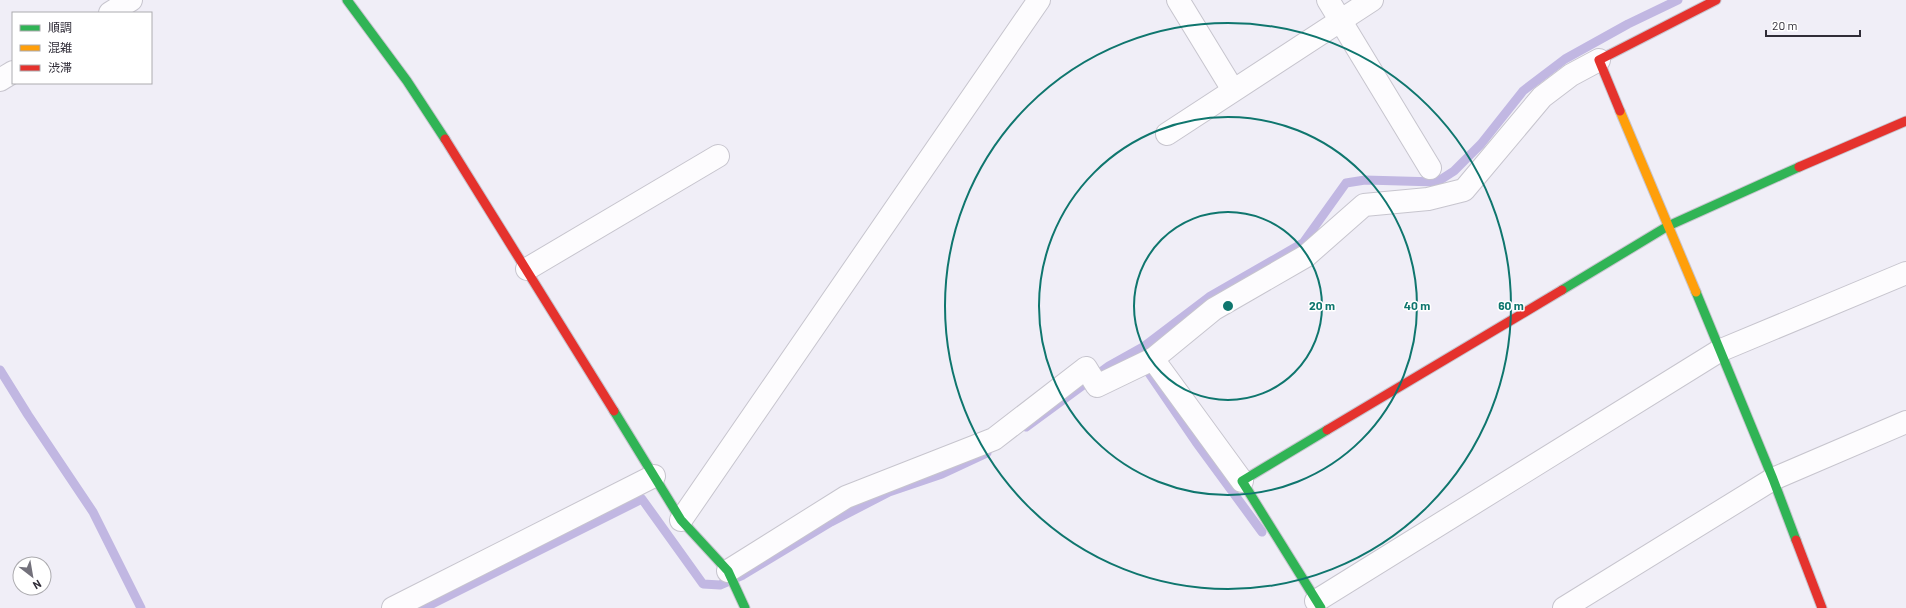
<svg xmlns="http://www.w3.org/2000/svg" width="1906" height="608" viewBox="0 0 1906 608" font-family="Barlow,'Noto Sans JP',sans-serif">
	<rect width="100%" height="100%" fill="#f0eef7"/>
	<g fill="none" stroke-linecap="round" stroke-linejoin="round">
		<!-- stream -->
		<g stroke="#c1b7e2" stroke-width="9">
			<polyline points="1142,363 1196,442 1262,532"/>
			<polyline points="0,370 28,415 93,512 141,608"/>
			<polyline points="1026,427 1109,366 1143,347 1209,297 1303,243 1346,183 1365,180 1437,182 1454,171 1481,144 1523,91 1565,59 1628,24 1678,0"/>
			<polyline points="424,608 642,499 703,584 720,585 743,575 831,522 889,492 942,474 987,453"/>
		</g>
		<defs>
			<g id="street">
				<polyline points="1178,0 1233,90"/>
				<polyline points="1328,0 1430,168"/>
				<polyline points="110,13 131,0"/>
				<polyline points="0,80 13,72"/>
				<polyline points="1167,134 1372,0"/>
				<polyline points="527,269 718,156"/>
				<polyline points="1242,481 1153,359 1214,309 1306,256 1364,205 1428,199 1464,190 1542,97 1571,75 1599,60"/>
				<polyline points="681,520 1039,0"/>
				<polyline points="728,571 846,497 994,439 1086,368 1097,386 1153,359"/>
				<polyline points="1316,601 1719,351 1906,273"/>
				<polyline points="393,608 654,476"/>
				<polyline points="1564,608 1773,479 1906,422"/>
			</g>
			<g id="fast">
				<polyline points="347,0 407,81 445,139"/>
				<polyline points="1562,290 1668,226 1799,167"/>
				<polyline points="1696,292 1773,479 1796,540"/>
				<polyline points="614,411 681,520 728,571 745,608"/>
				<polyline points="1321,608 1242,481 1327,430"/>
			</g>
			<polyline id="slow" points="1620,111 1696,292"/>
			<g id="jam">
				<polyline points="1620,111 1599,60 1716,0"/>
				<polyline points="445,139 614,411"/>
				<polyline points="1799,167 1906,121"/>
				<polyline points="1327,430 1562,290"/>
				<polyline points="1796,540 1822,608"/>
			</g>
		</defs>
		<!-- street casing -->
		<use href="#street" stroke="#c7c5ce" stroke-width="24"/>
		<!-- fast casing -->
		<use href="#fast" stroke="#c7c5ce" stroke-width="11"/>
		<!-- slow casing -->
		<use href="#slow" stroke="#c7c5ce" stroke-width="11"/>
		<!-- jam casing -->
		<use href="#jam" stroke="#c7c5ce" stroke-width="11"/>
		<!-- street -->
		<use href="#street" stroke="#fdfcfe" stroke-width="22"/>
		<!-- fast -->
		<use href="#fast" stroke="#30b455" stroke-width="9"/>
		<!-- slow -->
		<use href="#slow" stroke="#ff9f0a" stroke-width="9"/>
		<!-- jam -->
		<use href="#jam" stroke="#e5322d" stroke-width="9"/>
	</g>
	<!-- distance rings -->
	<g fill="none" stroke="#0f766e" stroke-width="2">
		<circle cx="1228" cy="306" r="94"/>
		<circle cx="1228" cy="306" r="189"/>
		<circle cx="1228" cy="306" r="283"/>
	</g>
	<circle cx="1228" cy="306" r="6" fill="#0f766e" stroke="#fff" stroke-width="2"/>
	<g font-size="12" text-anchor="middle" font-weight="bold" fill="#0f766e" stroke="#fff" stroke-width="3" stroke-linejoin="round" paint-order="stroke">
		<text x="1322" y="310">20 m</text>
		<text x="1417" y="310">40 m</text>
		<text x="1511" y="310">60 m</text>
	</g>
	<!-- legend -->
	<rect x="12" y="12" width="140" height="72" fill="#ffffff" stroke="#acabaf"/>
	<rect x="20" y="25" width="20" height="6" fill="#30b455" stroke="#acabaf"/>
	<text x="48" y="32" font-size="12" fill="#302d38">順調</text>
	<rect x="20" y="45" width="20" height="6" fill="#ff9f0a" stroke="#acabaf"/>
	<text x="48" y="52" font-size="12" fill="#302d38">混雑</text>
	<rect x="20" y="65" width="20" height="6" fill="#e5322d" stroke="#acabaf"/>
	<text x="48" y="72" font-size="12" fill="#302d38">渋滞</text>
	<!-- north arrow -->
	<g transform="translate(32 576) rotate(149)"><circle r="19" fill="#ffffff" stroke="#acabaf"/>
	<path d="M0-3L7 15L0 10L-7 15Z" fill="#73717b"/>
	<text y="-6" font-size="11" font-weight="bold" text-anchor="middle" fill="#302d38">N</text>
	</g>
	<!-- scale -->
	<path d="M1766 30v6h94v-6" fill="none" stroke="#302d38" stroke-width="2"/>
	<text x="1772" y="30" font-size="12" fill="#302d38" stroke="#ffffff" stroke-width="3" paint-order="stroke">20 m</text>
</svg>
